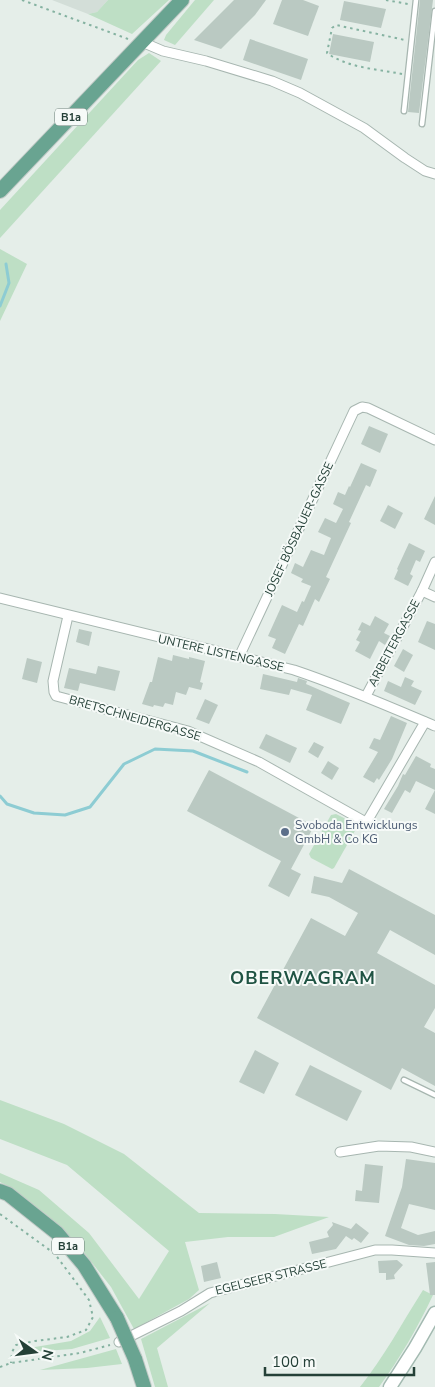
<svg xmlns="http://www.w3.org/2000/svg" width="435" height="1387" viewBox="0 0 435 1387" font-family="'Nunito Sans',sans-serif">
	<rect width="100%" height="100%" fill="#e5eee9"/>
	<!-- built -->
	<polygon fill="#d3ded8" points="52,0 108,0 97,12 88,14"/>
	<!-- green -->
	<g fill="#bedfc5">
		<polygon points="108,0 169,0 132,34 88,14 97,12"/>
		<polygon points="195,0 214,0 175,45 164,40 166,35"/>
		<polygon points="149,53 161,61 0,238 0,210 138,60"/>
		<polygon points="0,249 27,264 0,321"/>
		<polygon points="336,814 354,823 356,829 334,868 332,869 311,858 309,854 331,815"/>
		<polygon points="0,1100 64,1124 124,1154 199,1213 275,1214 329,1217 274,1237 228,1237 185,1242 199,1290 189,1299 134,1329 111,1287 82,1250 48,1216 10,1187 0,1182 0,1173 39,1190 89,1233 139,1299 169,1251 67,1165 0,1139"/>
		<path d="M423,1290L433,1295C418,1327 400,1358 379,1387H360C384,1357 402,1323 423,1290Z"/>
		<polygon points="210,1303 157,1348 168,1387 155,1387 141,1339"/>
		<polygon points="100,1317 110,1338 72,1349 30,1352 29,1348 71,1341 90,1331"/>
		<polygon points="116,1349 122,1364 87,1368 40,1370"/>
	</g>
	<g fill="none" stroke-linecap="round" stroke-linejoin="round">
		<!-- stream -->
		<g stroke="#8dccd3" stroke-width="3">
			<polyline points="0,306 9,283 6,264"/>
			<polyline points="0,796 7,804 34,813 65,815 90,807 124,764 155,749 193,751 247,772"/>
		</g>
	</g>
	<!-- building -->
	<g fill="#bac9c2">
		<polygon points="234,0 266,0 255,15 221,49 194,40"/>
		<polygon points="282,0 303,0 319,6 308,36 273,24"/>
		<polygon points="420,0 433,0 419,113 408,112"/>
		<polygon points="344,1 386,9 381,28 340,20"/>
		<polygon points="333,34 374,42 370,62 329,54"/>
		<polygon points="250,39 308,59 301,80 243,60"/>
		<polygon points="369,426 388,434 380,453 361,444"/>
		<polygon points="361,463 377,470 370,487 366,485 349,522 351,523 326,577 330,579 319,602 315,599 303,626 299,624 285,654 272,648 276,639 268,636 282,605 297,612 302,601 304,602 311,586 301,582 303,579 291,573 295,563 303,567 311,550 324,555 331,538 318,532 325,518 336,523 343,509 333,504 338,492 345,495 349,486 350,487"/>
		<polygon points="435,496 435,525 424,519"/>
		<polygon points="388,505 403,513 395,529 380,521"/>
		<polygon points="409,543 425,551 420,562 416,560 410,574 413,576 408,586 394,579 398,570 397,569"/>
		<polygon points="375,616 389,624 384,633 390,636 385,645 379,641 370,659 355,651 360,642 356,640 361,631 358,630 362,622 370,626"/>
		<polygon points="427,621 435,624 435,650 418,642"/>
		<polygon points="79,629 92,632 89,646 76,642"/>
		<polygon points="403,649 413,655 404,672 394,666"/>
		<polygon points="173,655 189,659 189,657 205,661 200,682 203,683 201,690 189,687 186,695 176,692 173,705 165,703 163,707 154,705 153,707 142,704 150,682 152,682 158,657 172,661"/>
		<polygon points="27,658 42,662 37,683 22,679"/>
		<polygon points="98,666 120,671 115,691 80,683 78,691 64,688 69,668 96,674"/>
		<polygon points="263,674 297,682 298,678 307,681 306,684 350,703 341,724 306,710 312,695 291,689 289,695 260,689"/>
		<polygon points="405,677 414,681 411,686 422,691 415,705 384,691 388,681 401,687"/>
		<polygon points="205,699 218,705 209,724 196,719"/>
		<polygon points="391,716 407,723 392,759 379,780 377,778 374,783 363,777 378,752 369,748 374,738 380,740"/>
		<polygon points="266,734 297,748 290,763 259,748"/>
		<polygon points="314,742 324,747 318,758 308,752"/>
		<polygon points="416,756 431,764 430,767 435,769 435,814 425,809 435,790 416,781 410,793 405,790 392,813 384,809 398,786 403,774 405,775"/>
		<polygon points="328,761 339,768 332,780 321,773"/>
		<polygon points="209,770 314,826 291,869 301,874 289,897 268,886 281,861 187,811"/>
		<polygon points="349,869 435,915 435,955 390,930 377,953 435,985 435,1008 424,1027 435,1033 435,1086 402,1068 391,1090 257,1018 311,918 345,936 358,913 329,897 311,893 314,876 342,883"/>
		<polygon points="255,1050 279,1063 264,1094 239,1082"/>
		<polygon points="310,1065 362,1091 347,1121 295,1095"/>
		<polygon points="406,1159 435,1163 435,1210 409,1204 401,1228 418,1235 435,1231 435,1244 424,1246 409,1245 385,1236 402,1187"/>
		<polygon points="365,1164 383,1166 379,1203 355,1201 356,1190 362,1191"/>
		<polygon points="332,1222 351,1229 356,1223 369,1233 361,1243 354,1238 352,1240 346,1236 336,1249 312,1254 309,1242 329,1237 327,1232 333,1225"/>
		<polygon points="397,1260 403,1265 394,1275 395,1279 386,1280 386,1273 379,1273 378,1261"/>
		<polygon points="217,1262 221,1278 204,1282 201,1266"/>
		<polygon points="435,1262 435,1295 430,1295 426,1263"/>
	</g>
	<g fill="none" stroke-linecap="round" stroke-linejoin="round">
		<defs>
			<g id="lane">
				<polyline points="404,111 416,0"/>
				<polyline points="422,124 435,11"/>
				<polyline points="404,1080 435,1095"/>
			</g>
			<g id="street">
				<polyline points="142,42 163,51 206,61 272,81 300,93 364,128 405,158 425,171 435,174"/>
				<polyline points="422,591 435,597"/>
				<path d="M0,598L294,670C342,686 388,706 435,726"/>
				<polyline points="68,616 53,681 54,692 56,696 188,731 259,762 362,820 366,821 369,818 425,722"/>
				<polyline points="239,657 354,411 362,407 368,408 435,440"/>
				<polyline points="366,696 422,591 435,562"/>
				<polyline points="340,1152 379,1146 411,1147 435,1152"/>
				<polyline points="119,1342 181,1311 210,1293 375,1250 392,1250 435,1253"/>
			</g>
			<polyline id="secondary" points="390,1387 415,1348 435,1313"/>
			<g id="primary">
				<polyline points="0,191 182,0"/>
				<polyline points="0,1191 8,1194 57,1233 84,1265 117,1318"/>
				<polyline points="135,1359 144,1387"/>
			</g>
		</defs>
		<!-- lane casing -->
		<use href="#lane" stroke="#a7b6b0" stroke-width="7"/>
		<!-- street casing -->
		<use href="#street" stroke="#a7b6b0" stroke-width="11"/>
		<!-- secondary casing -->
		<use href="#secondary" stroke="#a3bab1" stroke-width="15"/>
		<!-- primary casing -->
		<use href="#primary" stroke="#c2cac7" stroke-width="16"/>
		<!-- path -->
		<g stroke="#85b2a1" stroke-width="2" stroke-dasharray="2.5 4" stroke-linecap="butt">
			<polyline points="22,0 128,39"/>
			<polyline points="386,0 408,4"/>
			<path d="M402,74C377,69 348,68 327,53L332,28L336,25L405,40"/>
			<polyline points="0,1214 55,1254 89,1300 93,1317 86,1330 67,1337 35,1341 16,1345 12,1352 11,1363"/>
			<polyline points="0,1367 11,1363 80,1353 110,1345"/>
		</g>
		<!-- lane -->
		<use href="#lane" stroke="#fff" stroke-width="4.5"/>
		<!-- street -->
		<use href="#street" stroke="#fff" stroke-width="9"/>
		<!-- secondary -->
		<use href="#secondary" stroke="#fff" stroke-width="12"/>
		<!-- primary -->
		<use href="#primary" stroke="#69a491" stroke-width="14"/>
		<defs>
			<polyline id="primary-bridge" points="117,1318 135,1359"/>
		</defs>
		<!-- primary-bridge casing -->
		<use href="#primary-bridge" stroke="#c2cac7" stroke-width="16" stroke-linecap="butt"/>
		<!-- primary-bridge -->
		<use href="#primary-bridge" stroke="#69a491" stroke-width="14"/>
	</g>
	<!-- markers -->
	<circle fill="#5c6f8a" stroke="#f6faf8" stroke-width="2" cx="285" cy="832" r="5"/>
	<g text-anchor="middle" stroke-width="4" stroke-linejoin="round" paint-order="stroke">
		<!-- shield labels -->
		<g fill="#f6faf8" stroke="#637871" stroke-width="1">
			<rect x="55" y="108.5" width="32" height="17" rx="4"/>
			<rect x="52" y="1237.5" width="32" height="17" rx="4"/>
		</g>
		<g font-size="11" font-weight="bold" fill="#244037">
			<text x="71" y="121">B1a</text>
			<text x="68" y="1250">B1a</text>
		</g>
		<!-- street labels -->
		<g font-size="12" fill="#244037" stroke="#f6faf8">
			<text transform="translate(299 529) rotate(-65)" y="4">JOSEF BÖSBAUER-GASSE</text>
			<text transform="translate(394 643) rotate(-62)" y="4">ARBEITERGASSE</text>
			<text transform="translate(221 653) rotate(13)" y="4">UNTERE LISTENGASSE</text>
			<text transform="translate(135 718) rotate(16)" y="4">BRETSCHNEIDERGASSE</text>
			<text transform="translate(271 1277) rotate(-14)" y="4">EGELSEER STRASSE</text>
		</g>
		<!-- service labels -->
		<g font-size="12" fill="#4e5e75" stroke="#f6faf8" text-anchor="start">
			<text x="295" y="829">Svoboda Entwicklungs<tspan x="295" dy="14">GmbH &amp; Co KG</tspan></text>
		</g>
		<!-- district labels -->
		<g font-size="18" font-weight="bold" letter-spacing="1" fill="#1f5343" stroke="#f6faf8">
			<text x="303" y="984">OBERWAGRAM</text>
		</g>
	</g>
	<!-- north arrow -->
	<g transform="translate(35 1352) rotate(104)" stroke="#f6faf8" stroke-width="4" paint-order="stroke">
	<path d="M0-4L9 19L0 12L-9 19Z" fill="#244037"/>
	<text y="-8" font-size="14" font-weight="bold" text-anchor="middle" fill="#244037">N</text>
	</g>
	<!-- scale -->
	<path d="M265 1367v8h149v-8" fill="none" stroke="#244037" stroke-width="2.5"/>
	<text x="272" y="1367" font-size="15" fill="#244037" stroke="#f6faf8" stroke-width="4" paint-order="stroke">100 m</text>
</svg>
